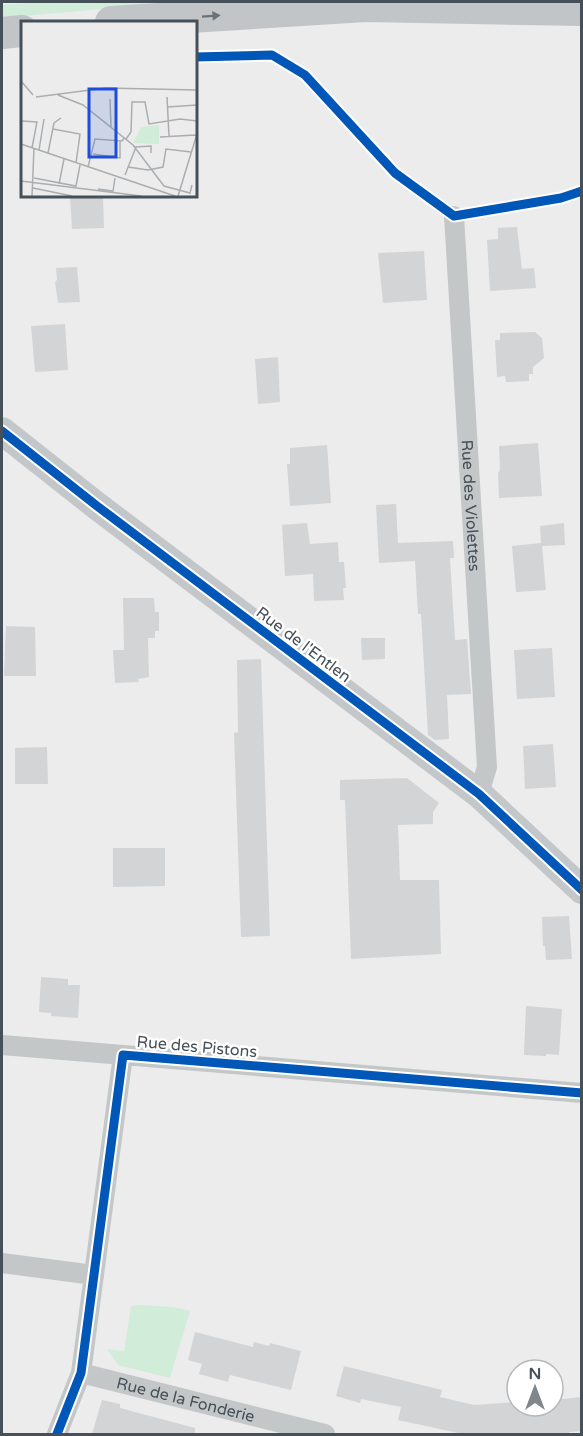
<svg xmlns="http://www.w3.org/2000/svg" width="583" height="1436" viewBox="0 0 583 1436" font-family="'Varela Round',sans-serif">
	<rect width="100%" height="100%" fill="#edecec"/>
	<!-- green -->
	<g fill="#d1ecd9">
		<polygon points="40,2 180,2 2,18 2,5"/>
		<polygon points="137,1305 174,1307 190,1311 170,1378 118,1365 107,1349 124,1351 131,1306"/>
	</g>
	<!-- building -->
	<g fill="#d3d4d5">
		<polygon points="70,195 103,195 104,228 72,229"/>
		<polygon points="517,227 522,269 534,268 536,288 490,291 487,240 498,239 498,228"/>
		<polygon points="424,251 427,300 383,303 378,253"/>
		<polygon points="77,267 80,302 58,303 55,282 57,280 56,268"/>
		<polygon points="65,324 68,370 35,372 31,326"/>
		<polygon points="535,332 542,338 544,358 533,367 533,374 529,374 529,381 506,382 505,376 497,377 495,340 500,340 500,333"/>
		<polygon points="278,357 280,402 258,404 255,359"/>
		<polygon points="538,443 542,496 499,498 498,473 500,470 499,446"/>
		<polygon points="327,445 331,503 290,506 287,464 290,464 290,448"/>
		<polygon points="396,504 398,543 453,541 454,558 450,558 455,640 467,639 471,694 447,695 449,739 435,740 428,735 421,614 418,614 415,561 379,563 376,505"/>
		<polygon points="307,523 310,544 338,542 339,562 344,562 346,588 343,588 344,600 314,601 313,574 285,576 282,525"/>
		<polygon points="564,523 565,545 542,546 546,590 516,592 512,546 541,543 540,526"/>
		<polygon points="123,598 154,598 155,612 159,612 159,631 155,631 155,638 148,638 149,677 138,679 139,682 115,683 113,650 124,650"/>
		<polygon points="6,626 35,627 36,676 4,676"/>
		<polygon points="361,638 385,638 385,659 362,660"/>
		<polygon points="552,648 555,697 517,699 514,650"/>
		<polygon points="261,659 270,936 241,937 234,733 238,732 237,660"/>
		<polygon points="553,744 556,787 525,789 523,746"/>
		<polygon points="47,747 48,784 15,784 15,748"/>
		<polygon points="407,778 439,803 433,812 433,824 398,825 400,880 439,880 441,954 351,959 345,800 340,800 340,780"/>
		<polygon points="113,848 165,848 165,886 113,887"/>
		<polygon points="569,916 572,959 546,960 545,946 543,946 542,917"/>
		<polygon points="41,977 68,979 68,985 80,985 78,1018 51,1016 51,1013 39,1012"/>
		<polygon points="526,1006 562,1009 559,1055 546,1054 546,1056 524,1055"/>
		<polygon points="195,1332 253,1347 254,1342 269,1346 270,1343 301,1351 291,1390 230,1375 228,1382 199,1374 202,1364 188,1360"/>
		<polygon points="344,1366 442,1390 440,1397 474,1405 517,1402 517,1406 553,1406 553,1400 582,1397 582,1431 569,1432 569,1434 463,1434 398,1420 401,1407 361,1399 360,1403 336,1396"/>
		<polygon points="102,1400 120,1404 120,1408 195,1428 195,1434 92,1434"/>
	</g>
	<g fill="none" stroke-linecap="round" stroke-linejoin="round">
		<!-- street -->
		<g stroke="#c4c7c8" stroke-width="20">
			<path id="s1" d="M454,216L487,767L479,794"/>
			<polyline points="2,1045 123,1055"/>
			<polyline points="2,1263 94,1275"/>
			<path id="s2" d="M81,1373L325,1434"/>
			<polyline points="57,1434 81,1373 123,1055 582,1093"/>
		</g>
		<!-- secondary -->
		<polyline stroke="#c4c7ca" stroke-width="28" points="2,431 97,506 479,794 582,890"/>
		<!-- primary -->
		<g stroke="#c2c5c8" stroke-width="32">
			<polyline points="111,22 366,6 582,10"/>
			<polyline points="2,33 22,31"/>
		</g>
		<defs>
			<g id="cycleway">
				<polyline points="195,57 272,55 305,75 395,173 454,216 561,198 582,191"/>
				<polyline points="2,431 97,506 479,794 582,890"/>
				<polyline points="57,1434 81,1373 123,1055 582,1093"/>
			</g>
		</defs>
		<!-- cycleway casing -->
		<use href="#cycleway" stroke="#fff" stroke-width="13"/>
		<!-- cycleway -->
		<use href="#cycleway" stroke="#0057b8" stroke-width="9"/>
	</g>
	<!-- one-way arrows -->
	<defs><path id="oneway-solid" d="M-6-.8H1V-3.2L6.5 0L1 3.2V.8H-6Z" transform="scale(1.5)"/></defs>
	<use fill="#6a737a" href="#oneway-solid" transform="translate(211 16) rotate(-4)"/>
	<g text-anchor="middle" stroke-width="5" stroke-linejoin="round" paint-order="stroke">
		<!-- street labels -->
		<g font-size="16" fill="#455058" stroke="#fff">
			<text dy="6" stroke="none"><textPath href="#s1" startOffset="290">Rue des Violettes</textPath></text>
			<text transform="translate(304 644) rotate(37)" y="6">Rue de l'Entlen</text>
			<text transform="translate(197 1046) rotate(5)" y="6">Rue des Pistons</text>
			<text dy="6" stroke="none"><textPath href="#s2" startOffset="108">Rue de la Fonderie</textPath></text>
		</g>
	</g>
	<!-- overview -->
	<g transform="translate(21 21)">
		<rect width="176" height="176" fill="#edecec"/>
		<path d="M138,104V123L112,122L120,106Z" fill="#d1ecd9"/>
		<path fill="none" stroke="#aaaeb1" stroke-width="1.5" d="M0,60L12,74M37,74L62,84L112,124L143,165L169,172L171,164M15,76L85,67L176,69M146,76L148,115M89,78L90,106M146,86L176,84M1,100L16,101L11,127M32,108L59,113L55,142M139,116L175,114M105,118L110,111L111,81H124L128,103L159,98L176,100M0,123L154,175M114,126L130,125V132M18,129L23,98M27,132L33,102L40,97M72,133L99,137V120M67,146L74,118L101,120L103,117M107,146L127,149L142,146L145,128L170,131M104,154L115,126M13,157L55,165L59,144M0,160L120,175M38,163L43,138M12,167L51,175M77,168L92,170L94,157M11,175L13,127M157,175L176,113"/>
		<path fill="#1d4ed8" fill-opacity="0.15" stroke="#1d4ed8" stroke-width="3" d="M68,68H95V136H68Z"/>
		<rect width="176" height="176" fill="none" stroke="#455058" stroke-width="3"/>
	</g>
	<!-- border -->
	<rect width="583" height="1436" fill="none" stroke="#455058" stroke-width="6"/>
	<!-- north arrow -->
	<g transform="translate(535 1388)"><circle r="28" fill="#ffffff" stroke="#b5b9bc" stroke-width="1.5"/>
	<path d="M0-4.5L10 22L0 15L-10 22Z" fill="#80878c"/>
	<text y="-9" font-size="16" font-weight="bold" text-anchor="middle" fill="#455058">N</text>
	</g>
</svg>
